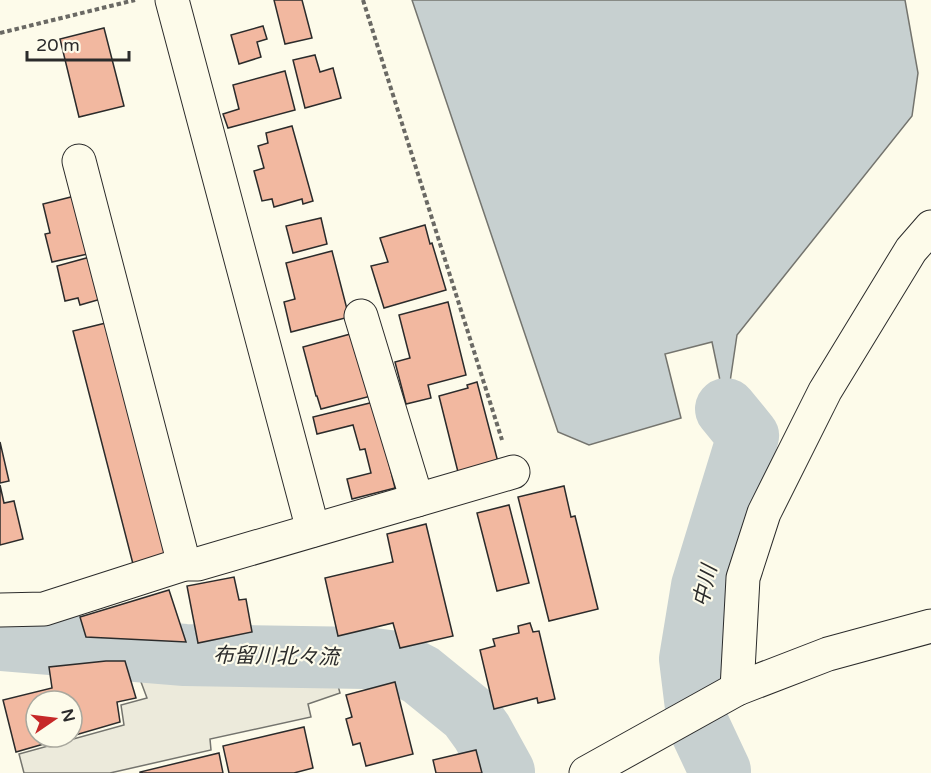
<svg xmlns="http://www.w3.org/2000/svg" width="931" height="773" viewBox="0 0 931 773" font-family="'Varela Round','Noto Sans JP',sans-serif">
	<rect width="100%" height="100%" fill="#fdfbea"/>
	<!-- parking -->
	<polygon fill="#eceadb" stroke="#74746e" stroke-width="1.5" points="132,658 333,667 340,693 308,704 311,717 210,739 211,750 110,773 24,773 19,754 124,725 121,705 147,698"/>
	<!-- water -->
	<polygon fill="#c7d0d0" stroke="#74746e" stroke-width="1.5" points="412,0 905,0 918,73 912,116 737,335 726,409 712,342 665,354 681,418 589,445 558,432"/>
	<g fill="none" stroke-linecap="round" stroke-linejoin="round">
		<!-- river -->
		<g stroke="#c7d0d0" stroke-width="62">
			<polyline points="0,640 185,655 366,658 396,662 421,675 469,714 482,732 504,772"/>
			<polyline points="720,771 698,724 690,659 702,586 748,436 726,409"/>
		</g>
	</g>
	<!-- building -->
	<g fill="#f2b8a0" stroke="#2b2b2b" stroke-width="1.5">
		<polygon points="274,0 302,0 312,38 285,44"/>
		<polygon points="263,26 267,39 257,42 261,57 239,64 231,35"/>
		<polygon points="104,28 124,106 79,117 60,39"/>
		<polygon points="315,55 320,72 333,68 341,98 305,108 293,60"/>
		<polygon points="285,71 295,110 228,128 223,114 239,109 233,85"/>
		<polygon points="292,126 313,201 303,204 302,199 274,207 272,199 262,201 254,171 264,168 258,146 268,143 266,133"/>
		<polygon points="75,196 92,253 52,262 45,234 50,233 43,204"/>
		<polygon points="321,218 327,244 293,253 286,226"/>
		<polygon points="425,225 430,244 432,243 446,290 384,308 371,266 388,262 380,238"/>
		<polygon points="332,251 349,317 291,332 284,302 295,299 286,263"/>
		<polygon points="90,257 101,299 80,305 78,298 65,301 57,266"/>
		<polygon points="448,302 466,375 428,385 431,398 406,404 395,362 410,358 399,315"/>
		<polygon points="114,321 174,553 133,564 73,331"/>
		<polygon points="354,333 371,396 321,409 317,396 316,396 303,347"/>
		<polygon points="477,382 499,466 459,476 439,396 468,388 467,385"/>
		<polygon points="374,402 395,488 352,499 347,479 371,473 365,449 360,450 353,425 317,434 313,417"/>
		<polygon points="0,442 9,481 0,483"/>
		<polygon points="0,485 4,503 14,501 23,539 0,545"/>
		<polygon points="564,486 571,517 575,516 598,609 549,621 518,497"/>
		<polygon points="509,505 529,583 497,591 477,513"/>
		<polygon points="426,524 453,636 400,648 393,623 338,636 325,578 393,562 387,534"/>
		<polygon points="234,577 239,600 246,599 252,632 198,643 187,586"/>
		<polygon points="169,590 186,642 86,637 80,617"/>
		<polygon points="530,623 533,632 539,631 555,699 538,703 537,698 494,709 480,650 495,646 493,639 519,633 518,626"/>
		<polygon points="106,661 125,661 136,698 117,702 120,722 72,736 72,701 36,701 36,737 68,737 16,752 3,700 52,688 49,667"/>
		<polygon points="395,682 413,754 366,766 360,743 353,745 346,719 352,717 346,695"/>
		<polygon points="304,727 313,768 294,773 229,773 223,746"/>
		<polygon points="476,750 482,773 436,773 433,760"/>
		<polygon points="219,753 223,773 140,773 140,772"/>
	</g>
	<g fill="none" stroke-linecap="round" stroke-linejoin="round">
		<defs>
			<g id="minor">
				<polyline points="172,0 313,530"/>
				<polyline points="79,161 184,564"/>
				<polyline points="361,316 417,500"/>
				<polyline points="0,610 44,609 184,564 198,564 513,472"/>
				<polyline points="737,689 743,578 764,513 825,391 911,250 931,227"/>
				<polyline points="586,773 737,689 828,654 931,626"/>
			</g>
		</defs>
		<!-- minor casing -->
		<use href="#minor" stroke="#2b2b2b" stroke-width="35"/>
		<!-- path -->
		<g stroke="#6a6964" stroke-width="4" stroke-dasharray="4.5 3" stroke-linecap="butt">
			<polyline points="363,0 502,440"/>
			<polyline points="0,33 135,0"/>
		</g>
		<!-- minor -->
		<use href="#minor" stroke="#fdfbea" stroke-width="33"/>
	</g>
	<g text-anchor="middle" stroke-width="4.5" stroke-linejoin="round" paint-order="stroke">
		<!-- water labels -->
		<g font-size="21" font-style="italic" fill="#2b2b2b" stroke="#fdfbea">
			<text transform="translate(705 586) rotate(-77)" y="7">中川</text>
			<text transform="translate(276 656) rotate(1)" y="7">布留川北々流</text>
		</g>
	</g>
	<!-- north arrow -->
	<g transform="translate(54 719) rotate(76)"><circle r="28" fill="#fdfbea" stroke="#a9a89e" stroke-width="1.5"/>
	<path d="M0-4.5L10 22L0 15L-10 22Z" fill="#c62828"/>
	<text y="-9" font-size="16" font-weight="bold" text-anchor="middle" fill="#2b2b2b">N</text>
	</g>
	<!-- scale -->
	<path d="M27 51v9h102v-9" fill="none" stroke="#2b2b2b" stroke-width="3"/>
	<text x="36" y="51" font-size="18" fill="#2b2b2b" stroke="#fdfbea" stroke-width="4.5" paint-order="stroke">20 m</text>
</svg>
